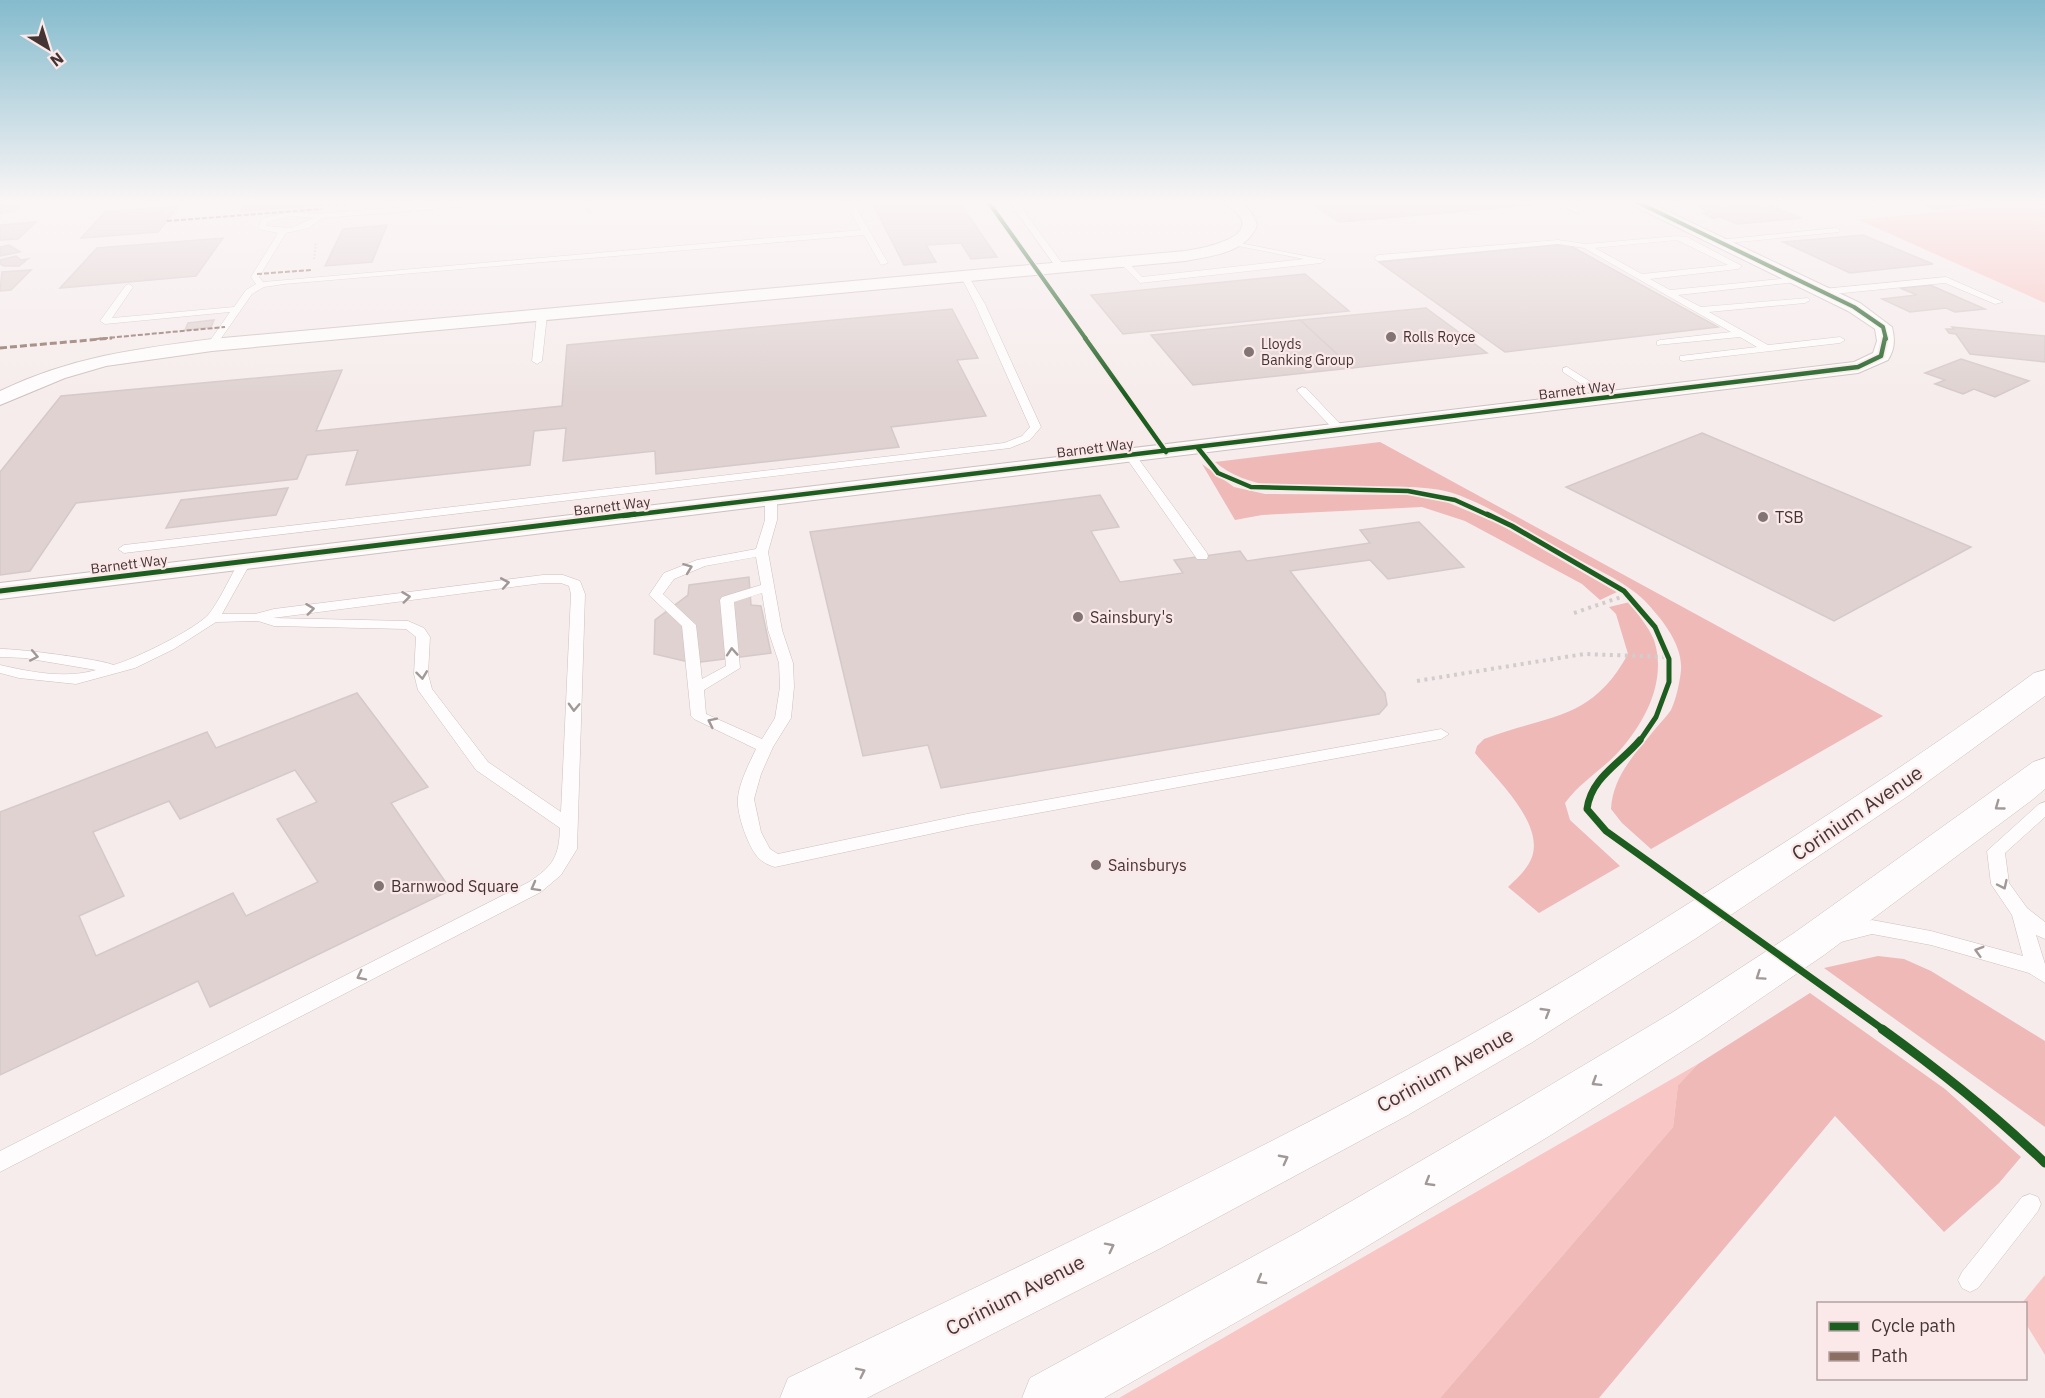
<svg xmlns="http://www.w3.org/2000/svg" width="2045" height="1398" viewBox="0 0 2045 1398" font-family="'IBM Plex Sans',sans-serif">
	<rect width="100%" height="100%" fill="#f6ecec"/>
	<!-- green -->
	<g fill="#f8c6c4">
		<polygon points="2019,200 2045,200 2045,303 1859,220 2027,203"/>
		<polygon points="1698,1064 1678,1085 1673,1127 1440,1398 1119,1398"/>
		<polygon points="2045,1275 2045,1355 2026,1324 2026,1304 2022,1303"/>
	</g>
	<!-- forest -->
	<g fill="#efb9b8">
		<path d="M1380,442L1883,716L1651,849L1622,823L1611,809C1613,775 1636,753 1656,728C1661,722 1667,716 1671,710C1676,700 1680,681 1681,670C1683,644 1661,618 1644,600C1623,580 1591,567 1566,553C1534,535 1480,499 1445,491C1376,476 1272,510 1215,462Z"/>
		<polygon points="1202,464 1234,487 1265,494 1410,495 1437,498 1499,524 1617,592 1600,600 1582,584 1465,521 1422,507 1262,515 1235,520"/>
		<path d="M1630,602C1637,614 1649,627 1654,640C1667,680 1646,720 1621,749C1604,769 1581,781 1565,803L1570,820L1620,866L1539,913L1508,887C1517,878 1527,870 1532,857C1544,822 1495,778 1475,753L1477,746L1484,739C1548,714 1591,722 1628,654L1616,614L1609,607Z"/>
		<polygon points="1878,956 1904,959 1931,971 2045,1041 2045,1127 1824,968"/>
		<polygon points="1810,993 1945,1089 2021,1157 1999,1183 1944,1232 1835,1116 1599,1398 1440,1398 1673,1127 1678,1085 1698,1064"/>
	</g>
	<!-- building -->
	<g fill="#dfd2d1" stroke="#d6c9c9" stroke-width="1.5" fill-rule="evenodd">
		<polygon points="0,200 28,200 13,212 0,213"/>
		<polygon points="248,200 400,200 240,211"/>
		<polygon points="871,200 958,200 997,257 971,259 961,243 926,245 936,262 904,265"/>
		<polygon points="1307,200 1521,200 1531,205 1339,222"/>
		<polygon points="1910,200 2004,200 2006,201 1934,209"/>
		<polygon points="1761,201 1801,218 1737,224 1721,217 1712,218 1703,213 1710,212 1697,206"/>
		<polygon points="178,206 158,232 81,238 105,212"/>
		<polygon points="36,222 18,239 0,240 0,225"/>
		<polygon points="387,225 372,262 325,266 343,229"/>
		<polygon points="1863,235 1933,264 1850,273 1783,242"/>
		<polygon points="223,238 196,276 60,288 97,248"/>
		<polygon points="1567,244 1718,327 1505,352 1379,262"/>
		<polygon points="9,245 20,252 0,256 0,247"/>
		<polygon points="16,256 21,260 28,259 19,266 4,266 0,264 0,260"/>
		<polygon points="31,270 11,290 0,291 2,272"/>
		<polygon points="1305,274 1349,311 1123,334 1091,295"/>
		<polygon points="1930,285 1985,309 1955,312 1946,308 1910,312 1882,299 1917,295 1900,288"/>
		<polygon points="1426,308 1487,353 1352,368 1300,320"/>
		<polygon points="952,309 978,358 957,360 986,416 891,427 899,447 656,474 655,451 563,461 566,428 534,431 530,465 346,485 358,450 307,455 297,479 76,503 30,571 0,575 0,472 61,396 342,370 316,431 562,406 567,345"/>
		<polygon points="214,320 211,327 185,330 188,323"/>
		<polygon points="1300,320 1352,368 1193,385 1151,335"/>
		<polygon points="1952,327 2045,336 2045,362 1970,354 1956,334 1949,333 1946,329 1954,329"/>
		<polygon points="1961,359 2029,381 1995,397 1974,389 1963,394 1935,384 1945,380 1925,373"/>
		<polygon points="1702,433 1971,547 1834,621 1566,487"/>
		<polygon points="288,488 276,515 166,528 181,500"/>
		<polygon points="1100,495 1119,527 1091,531 1120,582 1183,573 1174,560 1240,551 1247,561 1370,543 1360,530 1419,522 1464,567 1388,579 1370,560 1290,571 1385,693 1387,705 1379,714 941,788 928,745 863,756 810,532"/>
		<polygon points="749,577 751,605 761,606 771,653 693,663 654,654 655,620 688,595 689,585"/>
		<path d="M357,693L428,787L391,803L451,890L210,1007L198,981L0,1075V812L207,732L216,748ZM295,770L317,802L277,819L318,882L246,916L233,893L96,956L79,916L124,896L93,832L169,801L180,819Z"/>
	</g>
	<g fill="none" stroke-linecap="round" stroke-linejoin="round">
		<defs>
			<g id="lane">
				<path d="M492,200H524L520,202L322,218L309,228L286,233L259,277L263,282L861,230L844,200H852L888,263L881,265L864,235L284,284L264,287L252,294L215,347L212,348L207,345L230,312L105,324L100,321L126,285L129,284L133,287L112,318L234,307L246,290L256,284L251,277L278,233L258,229L262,218L291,212L316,214ZM291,216L313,218L291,228L266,226L268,222Z"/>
				<polygon points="1008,200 1016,200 1064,266 1064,270 1058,270"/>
				<polygon points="1552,200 1562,200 1583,211 1576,213"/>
				<polygon points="1692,200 1716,200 1647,209 1643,207"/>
				<path d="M1841,200C1850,200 1858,204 1867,203C1877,203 1892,197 1902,202L1862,208Z"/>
				<polygon points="1836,228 1840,230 1839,232 1719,244 1715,242 1719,240"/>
				<path d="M1677,236L1687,237L1742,266L1738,269L1650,279L1670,290L1800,277V281L1797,282L1678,295L1701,307L1808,298L1810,300L1805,303L1709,312L1768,345L1840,337L1845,340L1840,343L1683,361L1680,360V356L1757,347L1740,337L1657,345V341L1660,340L1731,332L1584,248L1558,244L1378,261L1374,258L1378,255L1558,240L1586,244ZM1677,240L1728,265L1642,274L1595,248Z"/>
				<polygon points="1230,241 1325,260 1321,263 1140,283 1119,262 1126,260 1142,277 1304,259 1233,245 1230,245"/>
				<polygon points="965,274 969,277 985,304 1041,427 1030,440 1010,448 124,553 118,549 124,545 1004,443 1022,436 1030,427 975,304 961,277"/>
				<polygon points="1946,277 2003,302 1995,304 1945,283 1823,295 1819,292 1823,289"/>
				<polygon points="542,312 547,315 542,361 537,364 532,361 537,315"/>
				<polygon points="1567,367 1613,396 1613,400 1605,400 1563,372 1563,368"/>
				<polygon points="1302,387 1306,388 1344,428 1344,432 1336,432 1298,392 1297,390"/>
				<polygon points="1131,453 1135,454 1207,553 1208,556 1207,559 1197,559 1125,456"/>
				<path d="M771,495L777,499V520L768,552L782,630L793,663L794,687L791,718L773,747L761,774L754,799L761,832L770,849L778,854L967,814L1441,729L1449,734L1441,739L967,826L775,867C768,865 760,861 756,855C747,843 736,812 738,797C740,781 749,764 756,749L694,719L691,716L682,626L649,595L664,573L697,560L756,549L765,520V499ZM756,557L761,585L722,597L720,600L726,666L702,679L696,625L663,594L674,579L705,566ZM762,593L768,630L779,663L780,687L775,718L762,739L706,714L704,690L740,668L734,602Z"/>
				<path d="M245,558L251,562L222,614H255L274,609L543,575H563L580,581L585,594L577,849L561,875L541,892L0,1172V1151L529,882C553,866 559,857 560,828L476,770L418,690L414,674L416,637L406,629L274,626L258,621L216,622L174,649L135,668L76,684L19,678L0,673V665C31,672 65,679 96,670L25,658L0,657V649C14,648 106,660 113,665C133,660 194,630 208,615C219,602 230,577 239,562ZM543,583H561L569,586L571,594L561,812L488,762L432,689L428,674L430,637L424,628L408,621L273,618Z"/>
				<polygon points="2045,802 2045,817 2005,853 2009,883 2027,908 2045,922 2045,939 2036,935 2045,964 2045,983 2029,973 1931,945 1872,934 1837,943 1830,941 1828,936 1830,931 1872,920 1931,931 2023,956 2012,915 1991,884 1987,851 2039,804"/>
				<polygon points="2030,1194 2038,1197 2041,1204 2038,1211 1978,1288 1970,1292 1962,1288 1958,1280 1962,1272 2022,1197"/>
			</g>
			<g id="street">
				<path d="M1221,200C1240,200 1251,206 1257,225C1247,253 1211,256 1185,261L212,351L106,366L65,378L0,405V391C71,357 135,349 212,339L1185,251C1199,249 1257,239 1239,215C1234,209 1226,206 1221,200Z"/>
				<path d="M1626,200H1644L1860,303L1892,327C1895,339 1895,349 1888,360L1858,373L0,599V583L1854,362L1873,353L1877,341L1875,329L1848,311L1628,203Z"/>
			</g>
			<g id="highway">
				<path d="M2045,670V696L1908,796L1695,939L1531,1043L1408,1115L1161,1248L867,1398H780L788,1378C1013,1269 1239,1163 1458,1042C1552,990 1644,932 1735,874C1836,810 1937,745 2034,673Z"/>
				<polygon points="2045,758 2045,789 2032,800 1824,955 1703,1038 1551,1135 1336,1265 1104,1398 1022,1398 1030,1378 1300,1231 1517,1105 1673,1012 1794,933 2033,762"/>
			</g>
		</defs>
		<!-- lane casing -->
		<use href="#lane" stroke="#cdc1c0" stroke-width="1"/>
		<!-- street casing -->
		<use href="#street" stroke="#cdc1c0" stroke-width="2"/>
		<!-- highway casing -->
		<use href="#highway" stroke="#cdc1c0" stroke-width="1"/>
		<!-- path-far1 -->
		<g stroke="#d2cdcd" stroke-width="2" stroke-dasharray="1.5 2" stroke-linecap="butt">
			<polyline points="587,200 587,210 591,212"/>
			<polyline points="670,200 671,203 677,204"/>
			<polyline points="716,200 718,202"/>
			<polyline points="314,259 316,242"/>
		</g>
		<!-- path -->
		<g stroke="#d2cdcd" stroke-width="4" stroke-dasharray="3 4.5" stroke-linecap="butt">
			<polyline points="1574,613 1627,595"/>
			<polyline points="1417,681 1584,654 1668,657"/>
		</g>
		<!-- lane -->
		<use href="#lane" fill="#fefcfc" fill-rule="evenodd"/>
		<!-- street -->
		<use href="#street" fill="#fefcfc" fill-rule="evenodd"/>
		<!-- highway -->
		<use href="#highway" fill="#fefcfc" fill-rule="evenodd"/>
		<!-- quiet-far1 -->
		<g stroke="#8d6e63" stroke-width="2" stroke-dasharray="5 2" stroke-linecap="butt">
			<polyline points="167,221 322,209"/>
			<polyline points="257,274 312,270"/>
			<polyline points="96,339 225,327"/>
		</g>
		<!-- quiet -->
		<polyline stroke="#8d6e63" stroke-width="3" stroke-dasharray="7 3" stroke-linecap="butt" points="0,348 112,338"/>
		<defs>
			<g id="cycleway-far4">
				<polyline points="987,200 1086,339"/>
				<polyline points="1633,200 1854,307 1883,327 1886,339"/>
			</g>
			<g id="cycleway-far3">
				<polyline points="1085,338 1166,452"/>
				<polyline points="1198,448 1218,473 1251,487 1408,491 1455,500 1490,516"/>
				<polyline points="623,516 1858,367 1881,356 1885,338"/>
			</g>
			<g id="cycleway-far2">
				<polyline points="1487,514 1512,526 1624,591 1655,627 1669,659 1669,682 1656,717 1639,742"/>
				<polyline points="0,591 635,514"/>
			</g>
			<path id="cycleway-far1" d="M1640,740C1621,763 1591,777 1587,809L1606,831L1884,1030"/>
			<path id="cycleway" d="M1882,1029C1939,1070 1994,1114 2045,1163"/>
		</defs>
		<!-- cycleway-far4 casing -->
		<use href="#cycleway-far4" stroke="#fae9e8" stroke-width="6"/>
		<!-- cycleway-far3 casing -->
		<use href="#cycleway-far3" stroke="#fae9e8" stroke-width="8"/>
		<!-- cycleway-far2 casing -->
		<use href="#cycleway-far2" stroke="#fae9e8" stroke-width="9"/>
		<!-- cycleway-far1 casing -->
		<use href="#cycleway-far1" stroke="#fae9e8" stroke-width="10"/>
		<!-- cycleway casing -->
		<use href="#cycleway" stroke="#fae9e8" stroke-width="13"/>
		<!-- cycleway-far4 -->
		<use href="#cycleway-far4" stroke="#1b5e20" stroke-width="4"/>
		<!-- cycleway-far3 -->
		<use href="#cycleway-far3" stroke="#1b5e20" stroke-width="4.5"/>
		<!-- cycleway-far2 -->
		<use href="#cycleway-far2" stroke="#1b5e20" stroke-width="5"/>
		<!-- cycleway-far1 -->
		<use href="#cycleway-far1" stroke="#1b5e20" stroke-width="7"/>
		<!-- cycleway -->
		<use href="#cycleway" stroke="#1b5e20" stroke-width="9"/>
	</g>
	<!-- one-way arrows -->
	<defs><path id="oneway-chevron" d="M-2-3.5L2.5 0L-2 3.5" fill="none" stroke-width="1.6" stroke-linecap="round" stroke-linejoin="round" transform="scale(1.5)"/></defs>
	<g stroke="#a29898">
		<use href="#oneway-chevron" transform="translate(688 568) rotate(-21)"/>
		<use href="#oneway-chevron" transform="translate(505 583) rotate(-10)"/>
		<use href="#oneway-chevron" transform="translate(406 597) rotate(-7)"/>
		<use href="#oneway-chevron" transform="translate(310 609) rotate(-7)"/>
		<use href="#oneway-chevron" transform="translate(732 652) rotate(-94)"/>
		<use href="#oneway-chevron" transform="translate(34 656) rotate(11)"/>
		<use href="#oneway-chevron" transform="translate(422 675) rotate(83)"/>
		<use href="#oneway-chevron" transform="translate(574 707) rotate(92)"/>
		<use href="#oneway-chevron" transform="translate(712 722) rotate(-154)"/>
		<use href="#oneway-chevron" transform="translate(1999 806) rotate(144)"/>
		<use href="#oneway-chevron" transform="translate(2003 885) rotate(65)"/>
		<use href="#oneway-chevron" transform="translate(535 887) rotate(151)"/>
		<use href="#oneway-chevron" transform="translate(1979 951) rotate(-164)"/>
		<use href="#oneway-chevron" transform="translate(361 976) rotate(153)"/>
		<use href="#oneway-chevron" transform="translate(1760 976) rotate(146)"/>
		<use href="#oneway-chevron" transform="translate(1546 1012) rotate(-31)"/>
		<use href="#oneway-chevron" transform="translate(1596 1082) rotate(148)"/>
		<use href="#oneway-chevron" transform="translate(1284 1159) rotate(-28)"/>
		<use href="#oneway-chevron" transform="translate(1429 1182) rotate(149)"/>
		<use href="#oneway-chevron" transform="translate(1110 1247) rotate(-27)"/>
		<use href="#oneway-chevron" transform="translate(1261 1280) rotate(150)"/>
		<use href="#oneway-chevron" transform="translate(861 1372) rotate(-26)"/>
	</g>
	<!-- sky -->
	<linearGradient id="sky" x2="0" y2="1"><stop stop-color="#84bbcd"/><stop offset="0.51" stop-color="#fbf6f6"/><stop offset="1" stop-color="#fbf6f6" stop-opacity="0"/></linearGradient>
	<rect width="2045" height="396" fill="url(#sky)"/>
	<!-- markers -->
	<g fill="#837474" stroke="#fae9e8" stroke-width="2">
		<circle cx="1391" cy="337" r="6"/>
		<circle cx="1249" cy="352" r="6"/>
		<circle cx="1763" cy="517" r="6"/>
		<circle cx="1078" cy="617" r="6"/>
		<circle cx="1096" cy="865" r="6"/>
		<circle cx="379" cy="886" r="6"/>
	</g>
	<g text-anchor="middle" stroke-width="4.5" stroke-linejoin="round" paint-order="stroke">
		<!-- far-poi labels -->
		<g font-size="14" fill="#453434" stroke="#fae9e8" text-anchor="start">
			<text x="1403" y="342">Rolls Royce</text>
			<text x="1261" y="349">Lloyds<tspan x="1261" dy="16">Banking Group</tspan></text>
		</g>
		<!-- far-street labels -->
		<g font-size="14" fill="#453434" stroke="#fae9e8">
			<text transform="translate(1577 390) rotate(-7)" y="5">Barnett Way</text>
			<text transform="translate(1095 448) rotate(-7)" y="5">Barnett Way</text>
			<text transform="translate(612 506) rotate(-7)" y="5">Barnett Way</text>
			<text transform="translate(129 564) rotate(-7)" y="5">Barnett Way</text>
		</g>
		<!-- poi labels -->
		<g font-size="16" fill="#453434" stroke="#fae9e8" text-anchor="start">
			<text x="1775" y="523">TSB</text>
			<text x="1090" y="623">Sainsbury's</text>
			<text x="1108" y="871">Sainsburys</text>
			<text x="391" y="892">Barnwood Square</text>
		</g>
		<!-- near-street labels -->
		<g font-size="20" fill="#453434" stroke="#fae9e8">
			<text transform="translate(1857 813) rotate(-34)" y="7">Corinium Avenue</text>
			<text transform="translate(1445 1070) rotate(-29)" y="7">Corinium Avenue</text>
			<text transform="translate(1015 1295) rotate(-27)" y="7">Corinium Avenue</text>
		</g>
	</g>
	<!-- legend -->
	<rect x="1817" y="1302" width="210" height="78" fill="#fae9e8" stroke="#b2a1a0" stroke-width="1.5"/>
	<rect x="1829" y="1322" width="30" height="9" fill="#1b5e20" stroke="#b2a1a0" stroke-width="1.5"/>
	<text x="1871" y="1332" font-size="18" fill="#453434">Cycle path</text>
	<rect x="1829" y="1352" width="30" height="9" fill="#8d6e63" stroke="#b2a1a0" stroke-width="1.5"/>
	<text x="1871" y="1362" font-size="18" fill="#453434">Path</text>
	<!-- north arrow -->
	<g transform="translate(48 48) rotate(142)" stroke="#fae9e8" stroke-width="4.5" paint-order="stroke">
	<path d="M0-4.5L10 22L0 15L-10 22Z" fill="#453434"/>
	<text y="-9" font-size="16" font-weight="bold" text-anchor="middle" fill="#453434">N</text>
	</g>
</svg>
